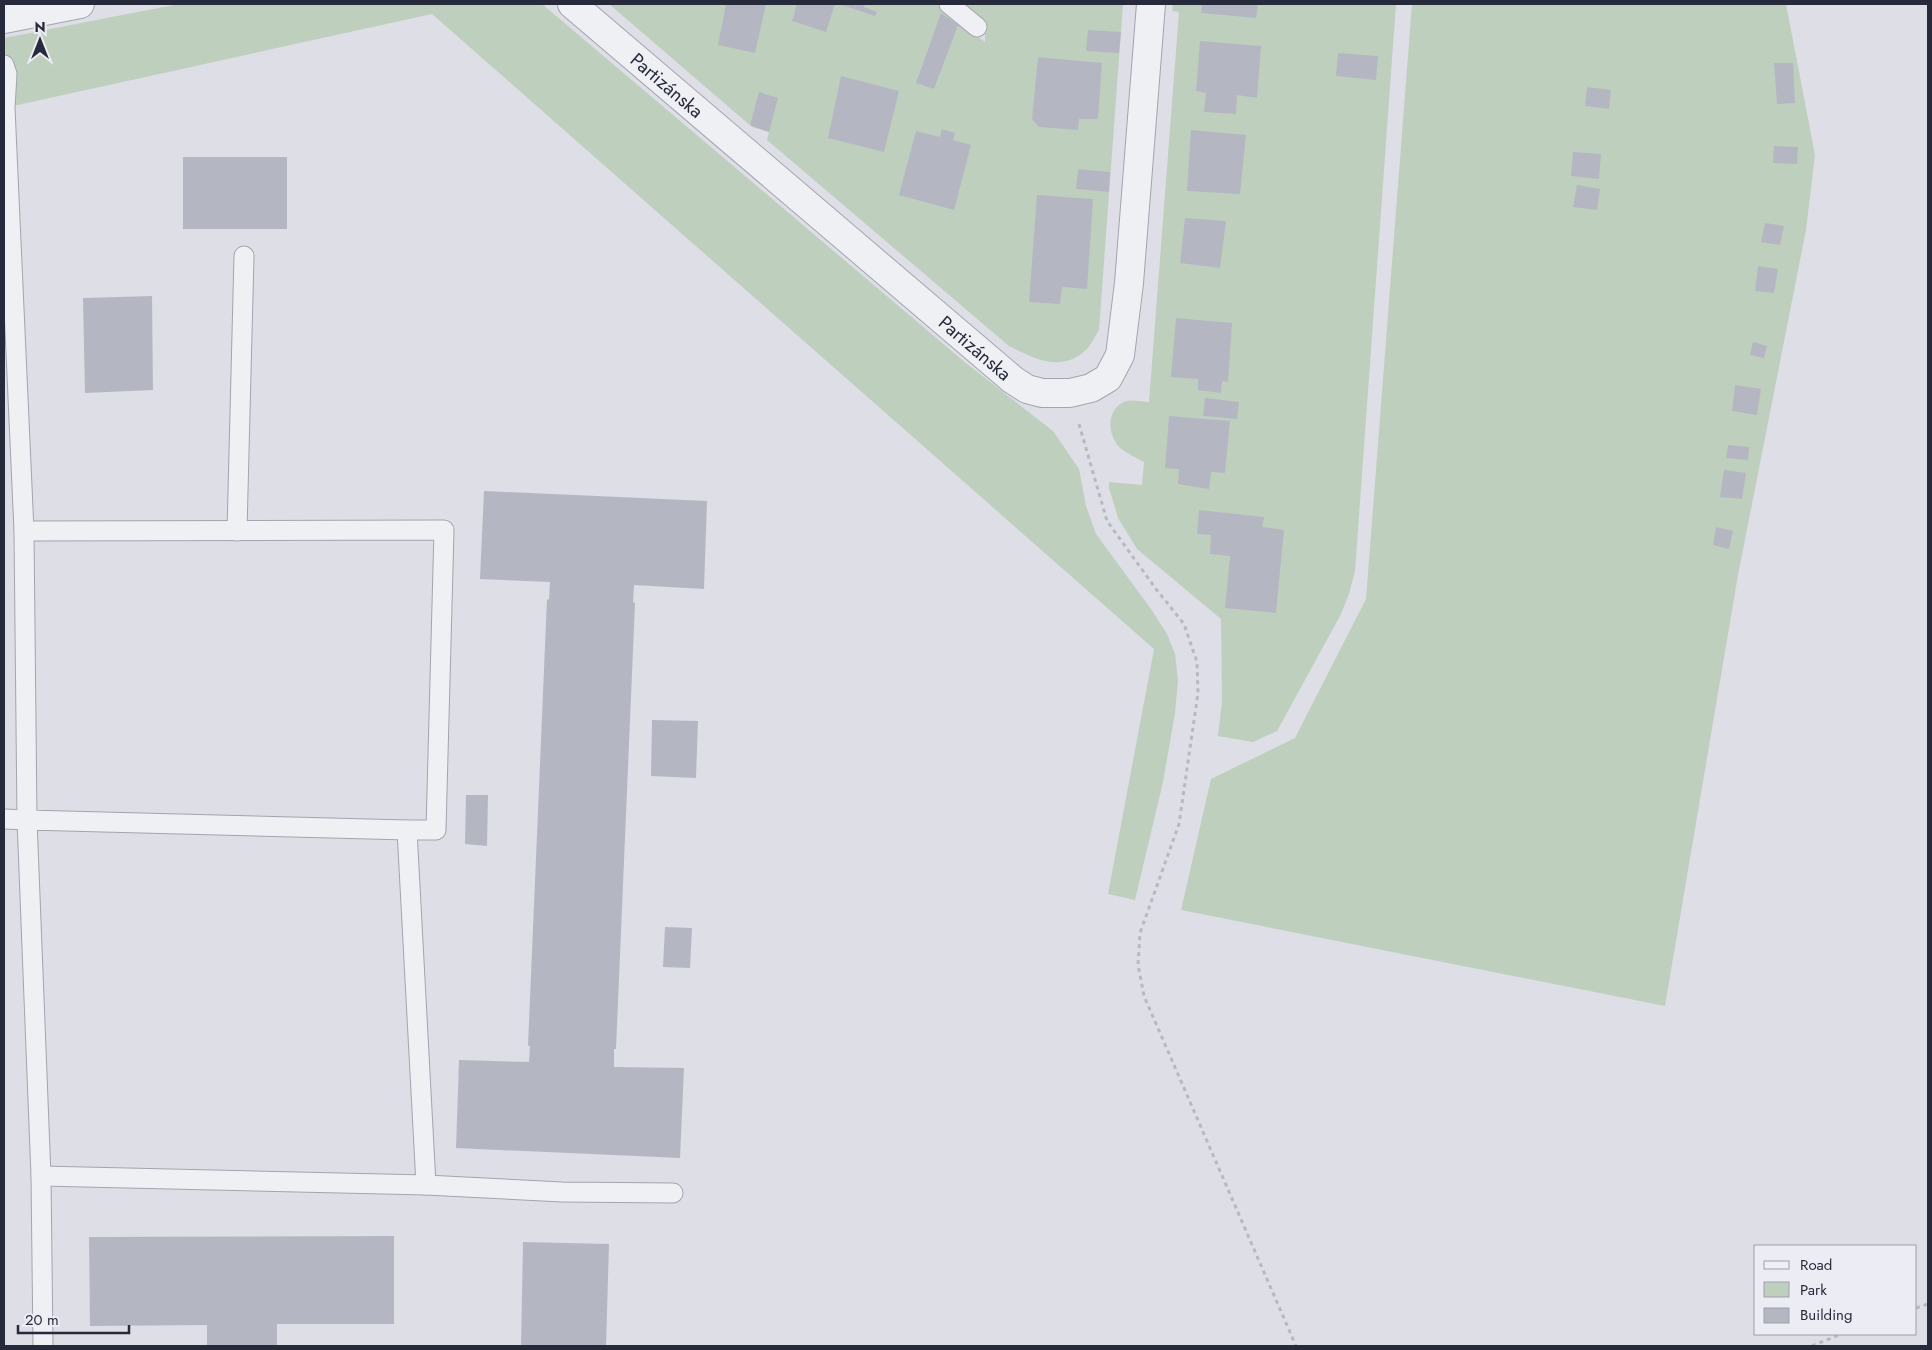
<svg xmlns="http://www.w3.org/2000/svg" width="1932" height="1350" viewBox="0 0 1932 1350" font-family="Jost,sans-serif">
	<rect width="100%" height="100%" fill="#dddee6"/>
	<!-- green -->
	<g fill="#bfcfbe">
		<polygon points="179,4 542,4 967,364 1053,431 1079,469 1086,506 1096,534 1151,609 1167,634 1175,654 1178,680 1175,713 1163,782 1135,900 1108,894 1154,649 432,14 4,108 4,38"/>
		<path d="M609,4H937L985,42V23L962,4H1123L1099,330C1095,336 1091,345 1086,350C1061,373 1035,359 1009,346L767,140L769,132L752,127Z"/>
		<path d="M1173,4H1396L1355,571L1349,594L1340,616L1277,731L1253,742L1218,736L1222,702L1221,619L1137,549L1118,518L1109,488V482L1142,485L1144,462C1137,458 1126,453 1120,448C1108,436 1106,412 1122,403C1129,398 1140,402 1149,402L1179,12L1172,11Z"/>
		<polygon points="1412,4 1786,4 1815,155 1806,230 1738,575 1665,1006 1181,910 1211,779 1295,738 1366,599"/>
	</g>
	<!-- building -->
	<g fill="#b4b7c2">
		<polygon points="726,4 766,4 755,53 718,45"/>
		<polygon points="797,4 835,4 826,32 792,21"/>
		<polygon points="839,4 865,4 864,7 877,12 875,16"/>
		<polygon points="1202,4 1258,4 1256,18 1201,13"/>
		<polygon points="941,13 958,25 934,89 916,83"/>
		<polygon points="1088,30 1121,32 1119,53 1086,51"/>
		<polygon points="1200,41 1261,46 1257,98 1237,95 1236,114 1204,112 1206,93 1196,91"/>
		<polygon points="1338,53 1378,56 1376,80 1336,76"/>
		<polygon points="1038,57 1102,63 1098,119 1079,119 1078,130 1039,127 1032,119"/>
		<polygon points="1774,63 1793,63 1795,103 1777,104"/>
		<polygon points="841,76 899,91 884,152 828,138"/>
		<polygon points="1587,87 1611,90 1609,109 1585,106"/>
		<polygon points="759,92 778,98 769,132 750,125"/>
		<polygon points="942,129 955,133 953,140 971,145 954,210 899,195 916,131 940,137"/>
		<polygon points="1191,130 1246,135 1240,194 1187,191"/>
		<polygon points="1774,146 1798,147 1797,164 1773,163"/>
		<polygon points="1573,152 1601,154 1599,179 1571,176"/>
		<rect x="183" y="157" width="104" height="72"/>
		<polygon points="1078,169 1110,172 1109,192 1076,189"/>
		<polygon points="1577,185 1600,189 1597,210 1573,207"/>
		<polygon points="1037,195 1093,199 1087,289 1062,287 1060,304 1029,302"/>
		<polygon points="1185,218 1226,221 1220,268 1180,263"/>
		<polygon points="1765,223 1784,226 1780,245 1761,242"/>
		<polygon points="1758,266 1778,269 1774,293 1755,291"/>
		<polygon points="152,296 153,390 85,393 83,298"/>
		<polygon points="1176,318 1232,323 1228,382 1222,381 1221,393 1198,390 1198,379 1171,377"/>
		<polygon points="1753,342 1767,346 1764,358 1750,355"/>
		<polygon points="1735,385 1761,389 1757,415 1732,411"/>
		<polygon points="1205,398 1239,402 1237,419 1203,416"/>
		<polygon points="1169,416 1230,421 1225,473 1211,472 1209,489 1178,484 1179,469 1165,468"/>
		<polygon points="1728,445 1749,447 1748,460 1726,458"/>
		<polygon points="1724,470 1746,473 1742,499 1720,497"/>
		<polygon points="484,491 707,501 704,589 634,585 633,602 635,603 616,1049 614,1049 614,1067 684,1068 680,1158 456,1148 459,1060 529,1062 530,1046 528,1046 547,599 549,600 550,582 480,579"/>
		<polygon points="1199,510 1264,517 1262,527 1284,530 1276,613 1225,608 1230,556 1210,554 1211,535 1197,534"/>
		<polygon points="1716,527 1733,531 1729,549 1713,545"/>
		<polygon points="652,720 698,721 696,778 651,776"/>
		<polygon points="466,795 488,795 487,846 465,844"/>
		<polygon points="665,927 692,928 690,968 663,967"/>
		<polygon points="394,1236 394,1324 277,1324 277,1346 207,1346 207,1325 90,1326 89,1237"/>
		<polygon points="523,1242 609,1244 606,1346 521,1346"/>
	</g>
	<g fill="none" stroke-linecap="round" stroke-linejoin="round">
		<defs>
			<g id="lane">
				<polyline points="949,4 977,27"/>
				<polyline points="4,65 7,74 5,108 24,531"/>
				<polyline points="237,531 244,256"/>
				<polyline points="4,819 27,820 407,830 436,830 444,530 24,531 27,820 41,1176 43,1346"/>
				<polyline points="407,830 426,1185 562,1192 673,1193"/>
				<polyline points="41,1176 426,1185"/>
			</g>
			<g id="street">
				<path id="s1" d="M572,4L1013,380L1027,389L1042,393H1070L1091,388L1108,378L1120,355L1129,283L1151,4"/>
				<polyline points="4,19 80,4"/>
			</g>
		</defs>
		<!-- lane casing -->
		<use href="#lane" stroke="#a3a4af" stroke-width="21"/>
		<!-- street casing -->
		<use href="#street" stroke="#a3a4af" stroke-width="30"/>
		<!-- path -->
		<g stroke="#b7b9c0" stroke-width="3" stroke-dasharray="4 4" stroke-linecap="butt">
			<polyline points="1079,424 1107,521 1156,589 1184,624 1197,662 1198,693 1179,824 1140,933 1138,965 1144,996 1296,1346"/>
			<polyline points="1916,1308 1928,1304"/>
			<polyline points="1812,1346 1841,1334"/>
		</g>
		<!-- lane -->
		<use href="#lane" stroke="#eff0f4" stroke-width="19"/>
		<!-- street -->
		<use href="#street" stroke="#eff0f4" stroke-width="28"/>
	</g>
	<g text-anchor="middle" stroke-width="4" stroke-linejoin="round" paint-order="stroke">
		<!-- street labels -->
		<g font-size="19" fill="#272a3b" stroke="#ecedf4">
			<text dy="7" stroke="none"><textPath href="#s1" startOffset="125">Partizánska</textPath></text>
			<text dy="7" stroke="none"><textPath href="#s1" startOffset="530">Partizánska</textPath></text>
		</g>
	</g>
	<!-- border -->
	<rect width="1932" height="1350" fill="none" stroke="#272a3b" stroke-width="10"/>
	<!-- legend -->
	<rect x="1754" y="1245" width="162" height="90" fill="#ecedf4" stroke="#9d9faa"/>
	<rect x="1764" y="1261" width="25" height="8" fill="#eff0f4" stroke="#9d9faa"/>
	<text x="1800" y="1270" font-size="15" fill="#272a3b">Road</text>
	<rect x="1764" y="1282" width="25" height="15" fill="#bfcfbe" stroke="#9d9faa"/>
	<text x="1800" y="1295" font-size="15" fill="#272a3b">Park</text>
	<rect x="1764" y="1308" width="25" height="15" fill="#b4b7c2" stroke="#9d9faa"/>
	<text x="1800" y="1320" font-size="15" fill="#272a3b">Building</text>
	<!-- north arrow -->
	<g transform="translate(40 40)" stroke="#ecedf4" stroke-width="4" paint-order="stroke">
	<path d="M0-4L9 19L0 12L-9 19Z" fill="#272a3b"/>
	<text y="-8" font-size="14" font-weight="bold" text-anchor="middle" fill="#272a3b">N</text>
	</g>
	<!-- scale -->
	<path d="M18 1325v8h111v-8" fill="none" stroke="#272a3b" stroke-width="2.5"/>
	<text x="25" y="1325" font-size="15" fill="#272a3b" stroke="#ecedf4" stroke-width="4" paint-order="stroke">20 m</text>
</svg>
